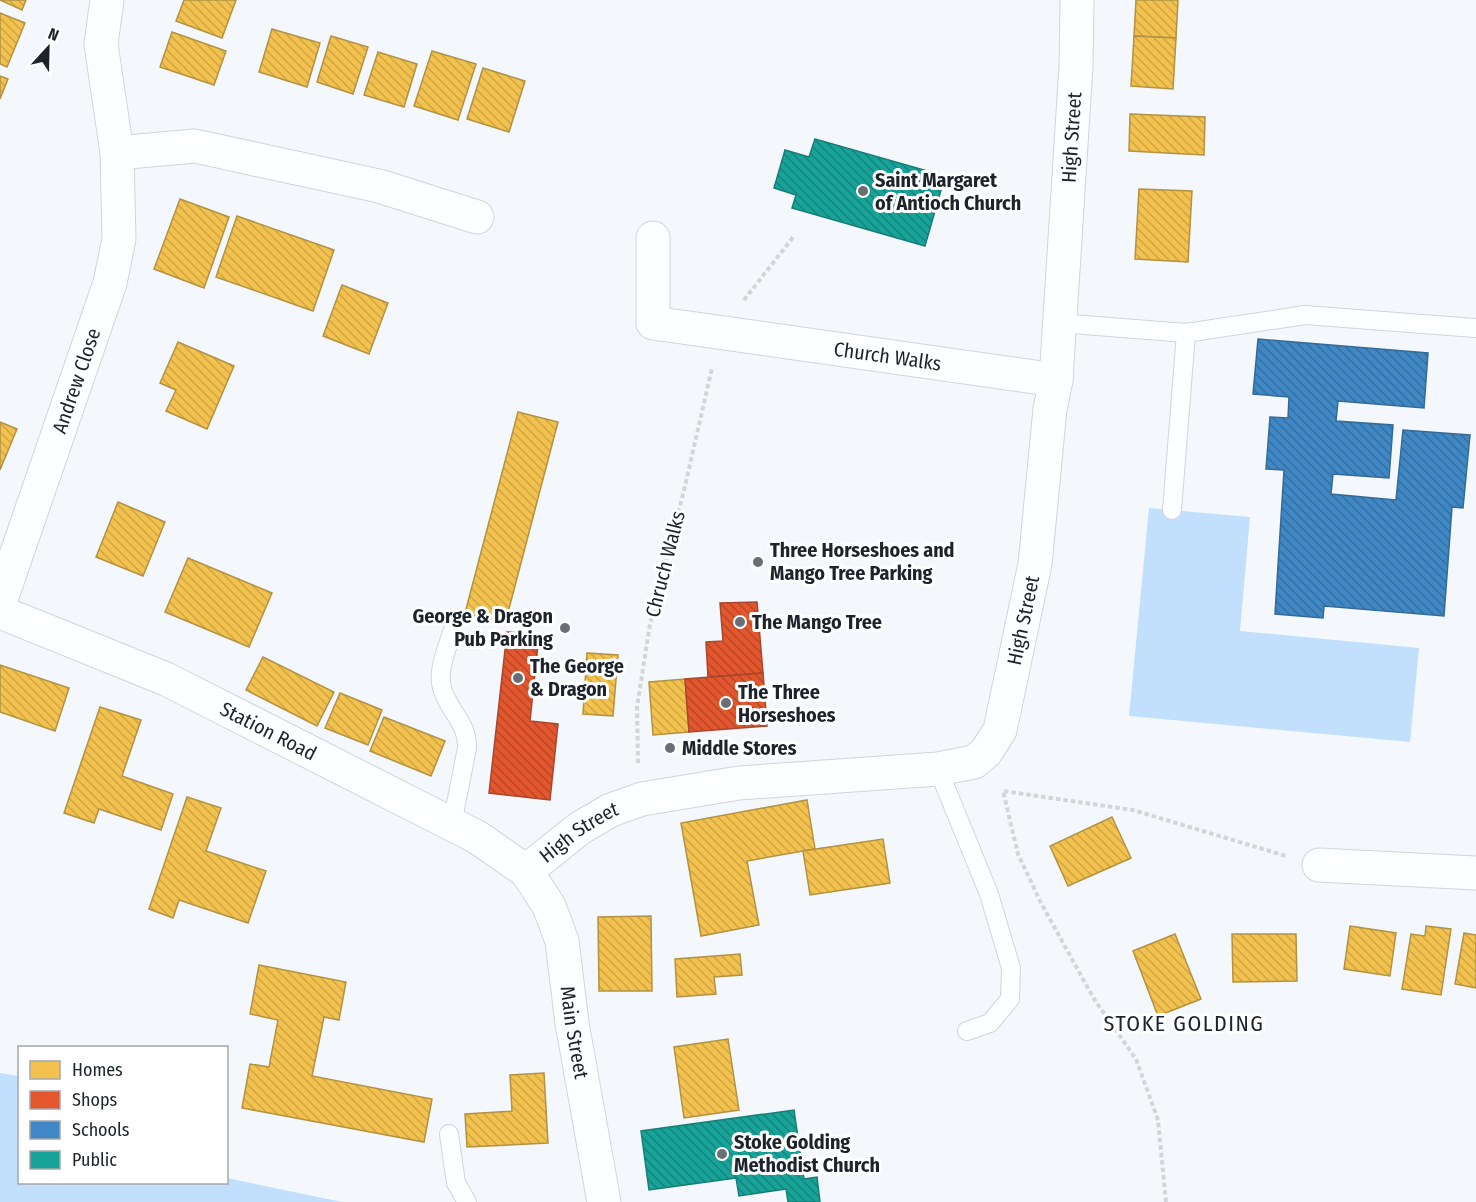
<svg xmlns="http://www.w3.org/2000/svg" width="1476" height="1202" viewBox="0 0 1476 1202" font-family="'Fira Sans Condensed',sans-serif">
	<defs>
		<pattern id="homes-back-hatch" width="6" height="6" patternUnits="userSpaceOnUse" patternTransform="scale(1.5)"><rect width="6" height="6" fill="#f2c14e"/><path d="M-1 5l2 2M0 0l6 6M5-1l2 2" fill="none" stroke="#cfa644"/></pattern>
		<pattern id="shops-back-hatch" width="6" height="6" patternUnits="userSpaceOnUse" patternTransform="scale(1.5)"><rect width="6" height="6" fill="#e4572e"/><path d="M-1 5l2 2M0 0l6 6M5-1l2 2" fill="none" stroke="#b84827"/></pattern>
		<pattern id="schools-back-hatch" width="6" height="6" patternUnits="userSpaceOnUse" patternTransform="scale(1.5)"><rect width="6" height="6" fill="#3f88c5"/><path d="M-1 5l2 2M0 0l6 6M5-1l2 2" fill="none" stroke="#346fa0"/></pattern>
		<pattern id="public-back-hatch" width="6" height="6" patternUnits="userSpaceOnUse" patternTransform="scale(1.5)"><rect width="6" height="6" fill="#17a398"/><path d="M-1 5l2 2M0 0l6 6M5-1l2 2" fill="none" stroke="#14847c"/></pattern>
	</defs>
	<rect width="100%" height="100%" fill="#f4f8fc"/>
	<!-- green -->
	<g fill="#c2e0fe">
		<polygon points="1149,508 1250,517 1240,631 1419,648 1410,742 1129,716"/>
		<polygon points="0,1073 19,1076 20,1182 226,1182 227,1178 342,1202 0,1202"/>
	</g>
	<!-- homes -->
	<g fill="url(#homes-back-hatch)" stroke="#b29243" stroke-width="1.5">
		<polygon points="0,0 26,0 22,10"/>
		<polygon points="184,0 236,0 222,38 176,21"/>
		<polygon points="1136,0 1178,0 1176,38 1134,36"/>
		<polygon points="0,13 25,23 7,67 0,64"/>
		<polygon points="272,29 320,43 307,87 259,72"/>
		<polygon points="172,32 226,51 214,85 160,67"/>
		<polygon points="331,36 368,47 353,94 317,82"/>
		<polygon points="1134,36 1176,38 1173,89 1131,86"/>
		<polygon points="432,51 476,64 458,120 414,106"/>
		<polygon points="378,52 417,64 404,107 364,95"/>
		<polygon points="483,68 525,81 509,132 467,119"/>
		<polygon points="0,76 8,79 0,99"/>
		<polygon points="1130,114 1205,117 1204,155 1129,151"/>
		<polygon points="1139,189 1192,191 1188,262 1135,259"/>
		<polygon points="180,199 229,217 204,288 154,269"/>
		<polygon points="237,216 334,250 313,311 216,277"/>
		<polygon points="342,285 388,303 369,354 323,336"/>
		<polygon points="178,342 234,366 207,429 166,411 176,390 160,383"/>
		<polygon points="518,412 558,422 505,624 465,613"/>
		<polygon points="0,422 17,429 0,470"/>
		<polygon points="118,502 165,522 143,576 96,557"/>
		<polygon points="188,558 272,593 249,647 165,612"/>
		<polygon points="587,653 618,655 613,716 583,714"/>
		<polygon points="263,657 334,692 317,726 246,690"/>
		<polygon points="0,665 69,688 55,731 0,712"/>
		<polygon points="685,679 689,732 653,735 649,682"/>
		<polygon points="340,693 382,710 368,745 325,728"/>
		<polygon points="100,707 141,720 122,776 173,794 161,830 99,809 94,823 64,813"/>
		<polygon points="384,717 445,741 431,776 370,751"/>
		<polygon points="187,797 221,808 206,851 266,871 248,923 179,900 173,918 149,909"/>
		<polygon points="807,800 815,849 747,861 759,925 701,936 681,823"/>
		<polygon points="1112,817 1131,858 1068,886 1050,846"/>
		<polygon points="883,839 890,883 810,895 803,851"/>
		<polygon points="651,916 652,991 599,991 598,917"/>
		<polygon points="1350,926 1396,933 1390,976 1344,969"/>
		<polygon points="1426,926 1451,929 1441,995 1402,989 1411,934 1425,936"/>
		<polygon points="1464,933 1476,935 1476,988 1455,984"/>
		<polygon points="1175,934 1201,999 1158,1016 1133,951"/>
		<polygon points="1232,934 1296,934 1297,981 1233,982"/>
		<polygon points="740,954 742,975 714,977 716,994 677,997 675,959"/>
		<polygon points="259,965 346,982 339,1020 324,1017 312,1076 432,1099 424,1142 242,1108 250,1064 269,1067 278,1020 250,1014"/>
		<polygon points="728,1039 739,1110 684,1118 674,1047"/>
		<polygon points="544,1073 548,1143 467,1147 465,1114 512,1111 510,1075"/>
	</g>
	<!-- shops -->
	<g fill="url(#shops-back-hatch)" stroke="#a8472d" stroke-width="1.5">
		<polygon points="757,602 763,673 708,677 706,642 723,641 720,603"/>
		<polygon points="507,632 539,635 530,721 558,724 550,800 489,793"/>
		<polygon points="763,673 767,726 689,732 685,679"/>
	</g>
	<!-- schools -->
	<polygon fill="url(#schools-back-hatch)" stroke="#356a96" stroke-width="1.5" points="1258,339 1428,353 1424,408 1338,401 1336,421 1393,425 1389,478 1333,474 1331,494 1396,500 1403,430 1470,435 1463,508 1452,507 1444,616 1324,606 1323,618 1275,614 1284,470 1266,469 1270,417 1288,418 1289,397 1253,394"/>
	<!-- public -->
	<g fill="url(#public-back-hatch)" stroke="#197d77" stroke-width="1.5">
		<polygon points="815,139 945,176 925,246 792,208 796,195 774,188 785,150 809,157"/>
		<polygon points="794,1110 804,1179 817,1177 820,1202 788,1202 786,1189 739,1196 736,1178 649,1190 641,1131"/>
	</g>
	<g fill="none" stroke-linecap="round" stroke-linejoin="round">
		<defs>
			<g id="lane">
				<polyline points="1059,323 1186,333 1305,315 1475,328"/>
				<polyline points="1172,510 1186,333"/>
				<path d="M452,632C447,649 437,671 442,688C448,711 468,722 467,748L452,824"/>
				<polyline points="938,769 989,894 1011,968 1010,999 990,1023 967,1031"/>
				<polyline points="449,1134 456,1183 467,1202"/>
			</g>
			<g id="street">
				<polyline points="117,153 195,146 379,186 477,217"/>
				<path id="s1" d="M653,238V323L1056,380"/>
				<path id="s2" d="M0,602L110,283L119,239L117,153L101,44L107,0"/>
				<path id="s3" d="M0,612L166,679L477,837L526,871L549,906L562,941L572,1023L604,1202"/>
				<polyline points="1319,865 1476,873"/>
				<path id="s4" d="M526,871L580,828L611,810L642,799L739,783L938,769L974,762L986,752L1000,730L1035,564L1050,409L1056,380L1076,66L1077,0"/>
			</g>
		</defs>
		<!-- lane casing -->
		<use href="#lane" stroke="#d0d5da" stroke-width="20"/>
		<!-- street casing -->
		<use href="#street" stroke="#d0d5da" stroke-width="35"/>
		<!-- path -->
		<g stroke="#d5d5d7" stroke-width="4" stroke-dasharray="4.5 3" stroke-linecap="butt">
			<polyline points="744,300 794,236"/>
			<polyline points="638,763 637,707 650,624 685,486 712,368"/>
			<polyline points="1166,1202 1158,1120 1136,1059 1094,999 1041,903 1018,854 1003,791 1133,810 1286,856"/>
		</g>
		<!-- lane -->
		<use href="#lane" stroke="#fdfeff" stroke-width="18"/>
		<!-- street -->
		<use href="#street" stroke="#fdfeff" stroke-width="33"/>
	</g>
	<!-- markers -->
	<g fill="#686e74" stroke="#fff" stroke-width="2">
		<circle cx="863" cy="191" r="6"/>
		<circle cx="758" cy="562" r="6"/>
		<circle cx="740" cy="622" r="6"/>
		<circle cx="565" cy="628" r="6"/>
		<circle cx="518" cy="678" r="6"/>
		<circle cx="726" cy="703" r="6"/>
		<circle cx="670" cy="748" r="6"/>
		<circle cx="722" cy="1154" r="6"/>
	</g>
	<g text-anchor="middle" stroke-width="6" stroke-linejoin="round" paint-order="stroke">
		<!-- street labels -->
		<g font-size="20" fill="#1d232a" stroke="#fff">
			<text dy="7" stroke="none"><textPath href="#s4" startOffset="1112">High Street</textPath></text>
			<text dy="7" stroke="none"><textPath href="#s1" startOffset="322">Church Walks</textPath></text>
			<text dy="7" stroke="none"><textPath href="#s2" startOffset="234">Andrew Close</textPath></text>
			<text transform="translate(665 564) rotate(-76)" y="7">Chruch Walks</text>
			<text dy="7" stroke="none"><textPath href="#s4" startOffset="626">High Street</textPath></text>
			<text dy="7" stroke="none"><textPath href="#s3" startOffset="294">Station Road</textPath></text>
			<text dy="7" stroke="none"><textPath href="#s4" startOffset="66">High Street</textPath></text>
			<text dy="7" stroke="none"><textPath href="#s3" startOffset="759">Main Street</textPath></text>
		</g>
		<!-- poi labels -->
		<g font-size="20" font-weight="bold" fill="#1d232a" stroke="#fff" text-anchor="start">
			<text x="875" y="187">Saint Margaret<tspan x="875" dy="23">of Antioch Church</tspan></text>
			<text x="770" y="557">Three Horseshoes and<tspan x="770" dy="23">Mango Tree Parking</tspan></text>
			<text x="553" y="623" text-anchor="end">George &amp; Dragon<tspan x="553" dy="23">Pub Parking</tspan></text>
			<text x="752" y="629">The Mango Tree</text>
			<text x="530" y="673">The George<tspan x="530" dy="23">&amp; Dragon</tspan></text>
			<text x="738" y="699">The Three<tspan x="738" dy="23">Horseshoes</tspan></text>
			<text x="682" y="755">Middle Stores</text>
			<text x="734" y="1149">Stoke Golding<tspan x="734" dy="23">Methodist Church</tspan></text>
		</g>
		<!-- quarter labels -->
		<g font-size="22" letter-spacing="1.5" fill="#1d232a" stroke="#fff">
			<text x="1184" y="1031">STOKE GOLDING</text>
		</g>
	</g>
	<!-- legend -->
	<rect x="18" y="1046" width="210" height="138" fill="#ffffff" stroke="#a5a7aa" stroke-width="1.5"/>
	<rect x="30" y="1061" width="30" height="18" fill="#f2c14e" stroke="#a5a7aa" stroke-width="1.5"/>
	<text x="72" y="1076" font-size="18" fill="#1d232a">Homes</text>
	<rect x="30" y="1091" width="30" height="18" fill="#e4572e" stroke="#a5a7aa" stroke-width="1.5"/>
	<text x="72" y="1106" font-size="18" fill="#1d232a">Shops</text>
	<rect x="30" y="1121" width="30" height="18" fill="#3f88c5" stroke="#a5a7aa" stroke-width="1.5"/>
	<text x="72" y="1136" font-size="18" fill="#1d232a">Schools</text>
	<rect x="30" y="1151" width="30" height="18" fill="#17a398" stroke="#a5a7aa" stroke-width="1.5"/>
	<text x="72" y="1166" font-size="18" fill="#1d232a">Public</text>
	<!-- north arrow -->
	<g transform="translate(48 48) rotate(22)" stroke="#ffffff" stroke-width="4.5" paint-order="stroke">
	<path d="M0-4.5L10 22L0 15L-10 22Z" fill="#1d232a"/>
	<text y="-9" font-size="16" font-weight="bold" text-anchor="middle" fill="#1d232a">N</text>
	</g>
</svg>
